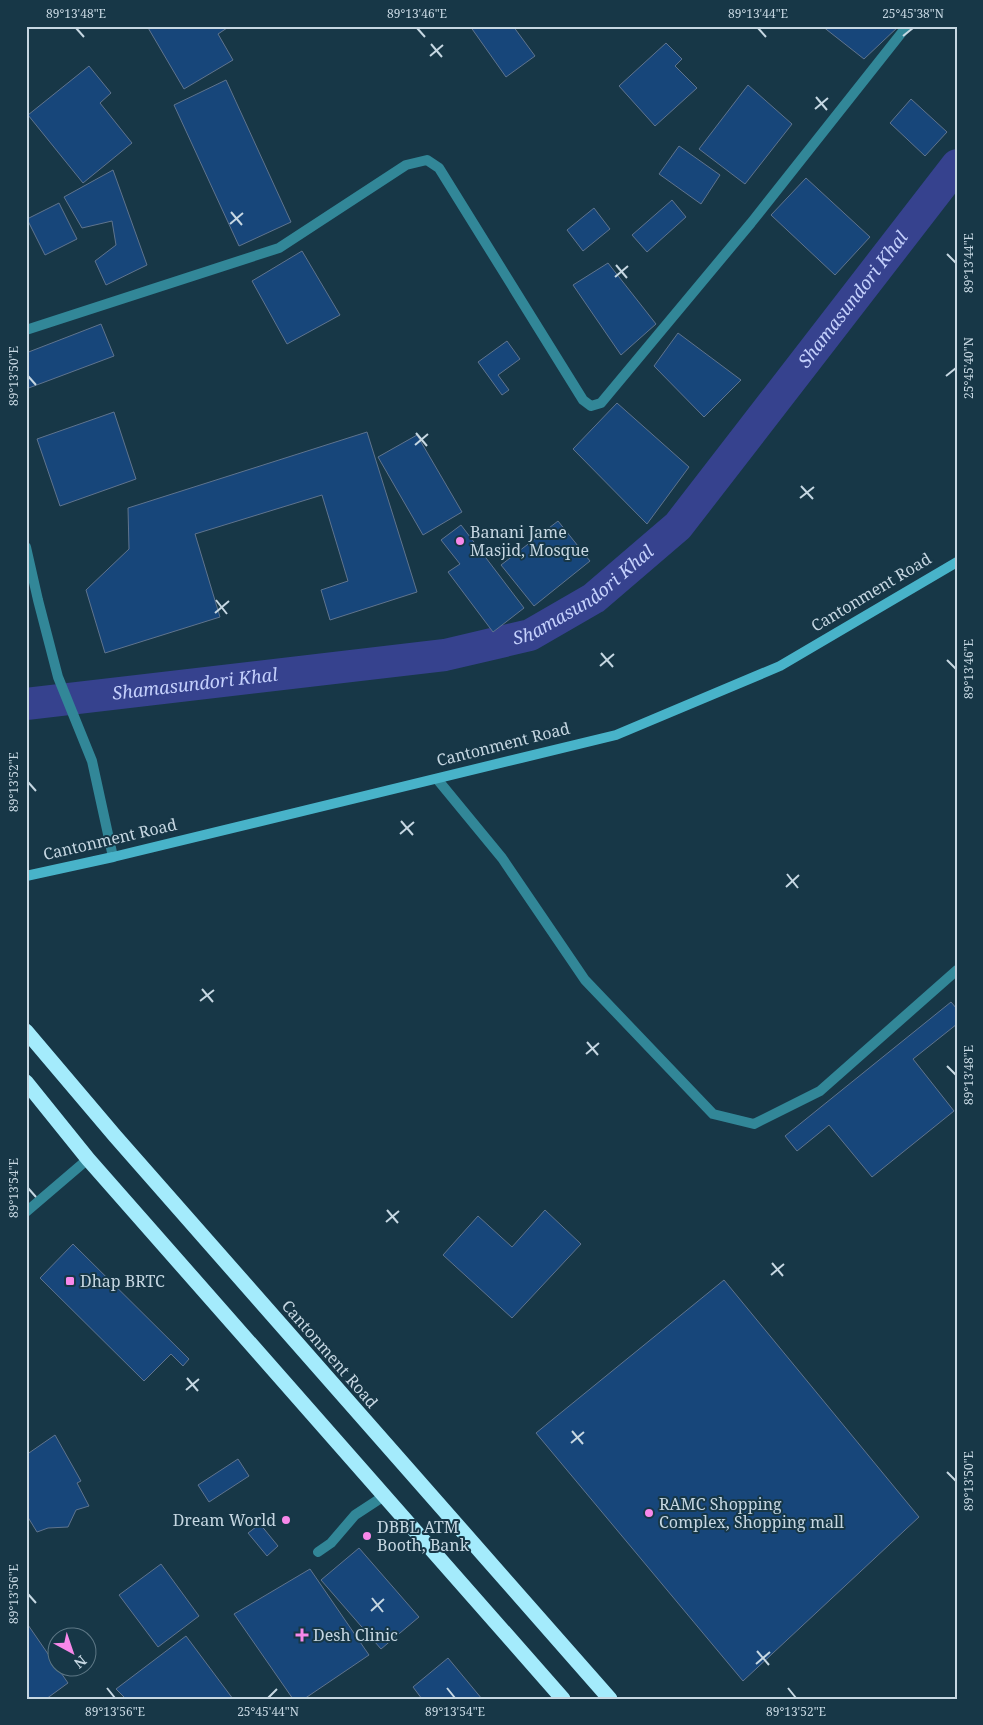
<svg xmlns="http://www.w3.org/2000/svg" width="983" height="1725" viewBox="0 0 983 1725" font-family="'Noto Serif',serif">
	<rect width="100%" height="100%" fill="#173747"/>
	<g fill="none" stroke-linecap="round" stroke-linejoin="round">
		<!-- canal -->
		<path stroke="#36428e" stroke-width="32" id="s1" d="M26,704L445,655L530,635L594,598L678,526L957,165"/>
	</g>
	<!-- building -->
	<g fill="#17467a" stroke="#5f748e">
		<polygon points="147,26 230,26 218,34 233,60 184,89"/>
		<polygon points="470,26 513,26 535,56 506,77"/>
		<polygon points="822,26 899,26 864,59"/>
		<polygon points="666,43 682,59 675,66 697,88 655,126 619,86"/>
		<polygon points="89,66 111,93 100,103 132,143 83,183 28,115"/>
		<polygon points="226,80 291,222 239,246 174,105"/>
		<polygon points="748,85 792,124 745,184 699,149"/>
		<polygon points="911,99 947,132 925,156 890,123"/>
		<polygon points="679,146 720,175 701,204 659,174"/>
		<polygon points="113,170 147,265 106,285 95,261 116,245 112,221 82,228 64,197"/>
		<polygon points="806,178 870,237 835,275 771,215"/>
		<polygon points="672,200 686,217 647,252 632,235"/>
		<polygon points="59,203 77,239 45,255 27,219"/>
		<polygon points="594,208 610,229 583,251 567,230"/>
		<polygon points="302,251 340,315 287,344 252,281"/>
		<polygon points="608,263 656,324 621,355 573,285"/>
		<polygon points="101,324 114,356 26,389 26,353"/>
		<polygon points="678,333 741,380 704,417 654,366"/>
		<polygon points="507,341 520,359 498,375 509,390 502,395 478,362"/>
		<polygon points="617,403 689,467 647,524 573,449"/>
		<polygon points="114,412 136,479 60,506 37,439"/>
		<polygon points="367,432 417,592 330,620 321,590 348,581 322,495 195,534 220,617 105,653 86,590 129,549 128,508"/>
		<polygon points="417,435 462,512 423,535 378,457"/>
		<polygon points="558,521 590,561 534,606 501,565"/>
		<polygon points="461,525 524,608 493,632 448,572 460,564 441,540"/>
		<polygon points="951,1002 957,1009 957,1024 913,1059 954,1111 872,1177 829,1125 797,1151 785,1136"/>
		<polygon points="545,1210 581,1244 512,1318 443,1255 478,1216 512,1247"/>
		<polygon points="73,1244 189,1359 183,1366 171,1354 144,1381 40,1278"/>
		<polygon points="724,1280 919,1517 743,1681 536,1433"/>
		<polygon points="55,1435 81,1481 77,1483 89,1506 76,1510 68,1527 48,1528 37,1532 26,1514 26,1455"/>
		<polygon points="238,1459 249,1476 209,1502 198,1485"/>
		<polygon points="260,1524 278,1546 267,1556 248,1533"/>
		<polygon points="359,1548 419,1617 381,1649 321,1580"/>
		<polygon points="161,1564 199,1616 158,1647 119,1595"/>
		<polygon points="310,1569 369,1655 304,1699 293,1699 234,1614"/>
		<polygon points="26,1622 68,1683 46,1699 26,1699"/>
		<polygon points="186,1636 233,1699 126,1699 116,1689"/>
		<polygon points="448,1658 482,1699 422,1699 413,1687"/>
	</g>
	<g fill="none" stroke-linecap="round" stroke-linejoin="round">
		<!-- street -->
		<g stroke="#328798" stroke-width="10">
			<polyline points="26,330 279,248 406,165 427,160 439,168 583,400 591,406 601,403 751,223 907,26"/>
			<polyline points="26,547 38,600 58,677 92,761 113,857"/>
			<polyline points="437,779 502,858 585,980 713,1114 754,1124 820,1091 957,970"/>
			<polyline points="26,1212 88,1159"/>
			<polyline points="318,1552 331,1543 355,1515 384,1496"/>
		</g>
		<!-- secondary -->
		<polyline stroke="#48b3c9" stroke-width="10" points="26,876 113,857 616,735 780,666 957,562"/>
		<!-- highway -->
		<g stroke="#a4ebfc" stroke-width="15">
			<polyline points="26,1031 115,1136 610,1699"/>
			<polyline points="26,1082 88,1159 563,1699"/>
		</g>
	</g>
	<!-- ticks -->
	<path fill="none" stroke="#c6d7e2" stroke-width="2" d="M76,28L84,37M417,28L425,37M758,28L766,37M903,36L913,28M431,44L442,57M430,56L443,45M816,97L827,110M815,109L828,98M231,212L242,225M230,224L243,213M947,254L956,263M616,265L627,278M615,277L628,266M28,376L36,385M946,376L956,368M416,433L427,446M415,445L428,434M801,486L813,499M800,498L814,487M216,600L227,614M215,613L229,601M601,653L613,667M947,660L956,669M600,666L614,654M28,782L36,791M401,821L413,835M400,834L414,822M787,874L798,888M786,887L799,875M202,989L213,1002M200,1001L214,990M587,1042L598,1055M586,1054L599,1043M947,1066L956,1075M28,1188L36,1197M387,1210L398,1223M386,1222L399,1211M772,1263L783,1276M771,1275L784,1264M187,1378L198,1391M186,1390L199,1379M572,1431L583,1444M571,1443L584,1432M947,1472L956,1481M28,1594L36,1603M372,1598L383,1612M371,1611L384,1599M757,1651L769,1665M756,1664L770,1652M107,1688L115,1698M447,1688L455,1698M788,1688L796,1698M268,1698L277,1689"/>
	<!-- markers -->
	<g fill="#f888ea" stroke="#173747" stroke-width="2">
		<circle cx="460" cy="541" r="5"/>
		<rect x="65" y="1276" width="10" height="10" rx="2.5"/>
		<circle cx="649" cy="1513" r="5"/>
		<circle cx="286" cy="1520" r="5"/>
		<circle cx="367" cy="1536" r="5"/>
		<path d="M299.5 1627.5h5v5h5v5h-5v5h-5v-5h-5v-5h5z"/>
	</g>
	<g text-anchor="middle" stroke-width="4" stroke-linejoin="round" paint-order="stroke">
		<!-- poi labels -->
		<g font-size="16" fill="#c6d7e2" stroke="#173747" text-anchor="start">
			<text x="470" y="538">Banani Jame<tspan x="470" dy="18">Masjid, Mosque</tspan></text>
			<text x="80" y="1287">Dhap BRTC</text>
			<text x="659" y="1510">RAMC Shopping<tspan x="659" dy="18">Complex, Shopping mall</tspan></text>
			<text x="276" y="1526" text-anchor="end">Dream World</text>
			<text x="377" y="1533">DBBL ATM<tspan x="377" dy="18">Booth, Bank</tspan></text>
			<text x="313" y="1641">Desh Clinic</text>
		</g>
		<!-- street labels -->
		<g font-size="16" fill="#c6d7e2" stroke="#173747">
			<text transform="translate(871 592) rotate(-31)" y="6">Cantonment Road</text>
			<text transform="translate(503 744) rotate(-14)" y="6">Cantonment Road</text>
			<text transform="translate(110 839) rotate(-13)" y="6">Cantonment Road</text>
			<text transform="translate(330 1354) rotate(49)" y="6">Cantonment Road</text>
		</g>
		<!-- water labels -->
		<g font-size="18" font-style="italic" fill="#c4d0fc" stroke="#173747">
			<text dy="6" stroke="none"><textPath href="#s1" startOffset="980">Shamasundori Khal</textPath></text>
			<text dy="6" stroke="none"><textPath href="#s1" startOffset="575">Shamasundori Khal</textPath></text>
			<text dy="6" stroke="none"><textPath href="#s1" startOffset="170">Shamasundori Khal</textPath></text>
		</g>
	</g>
	<!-- border -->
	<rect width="983" height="1725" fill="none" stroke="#173747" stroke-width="55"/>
	<!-- north arrow -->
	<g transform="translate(72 1652) rotate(140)"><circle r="24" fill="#173747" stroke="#5d7785"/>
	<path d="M0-4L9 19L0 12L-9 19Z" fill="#f888ea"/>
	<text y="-8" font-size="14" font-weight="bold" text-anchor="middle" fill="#c6d7e2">N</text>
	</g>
	<rect x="28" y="28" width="928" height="1670" fill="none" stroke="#c6d7e2" stroke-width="2"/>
	<g font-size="12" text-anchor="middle" fill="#c6d7e2">
		<text x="76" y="18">89°13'48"E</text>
		<text x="417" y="18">89°13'46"E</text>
		<text x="758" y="18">89°13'44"E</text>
		<text x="913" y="18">25°45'38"N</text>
		<text transform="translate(969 263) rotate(-90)" y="4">89°13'44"E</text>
		<text transform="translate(969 368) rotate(-90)" y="4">25°45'40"N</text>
		<text transform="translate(14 376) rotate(-90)" y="4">89°13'50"E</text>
		<text transform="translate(969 669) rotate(-90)" y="4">89°13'46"E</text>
		<text transform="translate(14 782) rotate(-90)" y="4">89°13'52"E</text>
		<text transform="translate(969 1075) rotate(-90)" y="4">89°13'48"E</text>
		<text transform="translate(14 1188) rotate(-90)" y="4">89°13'54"E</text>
		<text transform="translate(969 1481) rotate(-90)" y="4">89°13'50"E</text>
		<text transform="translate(14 1594) rotate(-90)" y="4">89°13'56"E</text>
		<text x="115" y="1716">89°13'56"E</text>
		<text x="268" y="1716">25°45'44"N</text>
		<text x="455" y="1716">89°13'54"E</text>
		<text x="796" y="1716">89°13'52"E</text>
	</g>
</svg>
